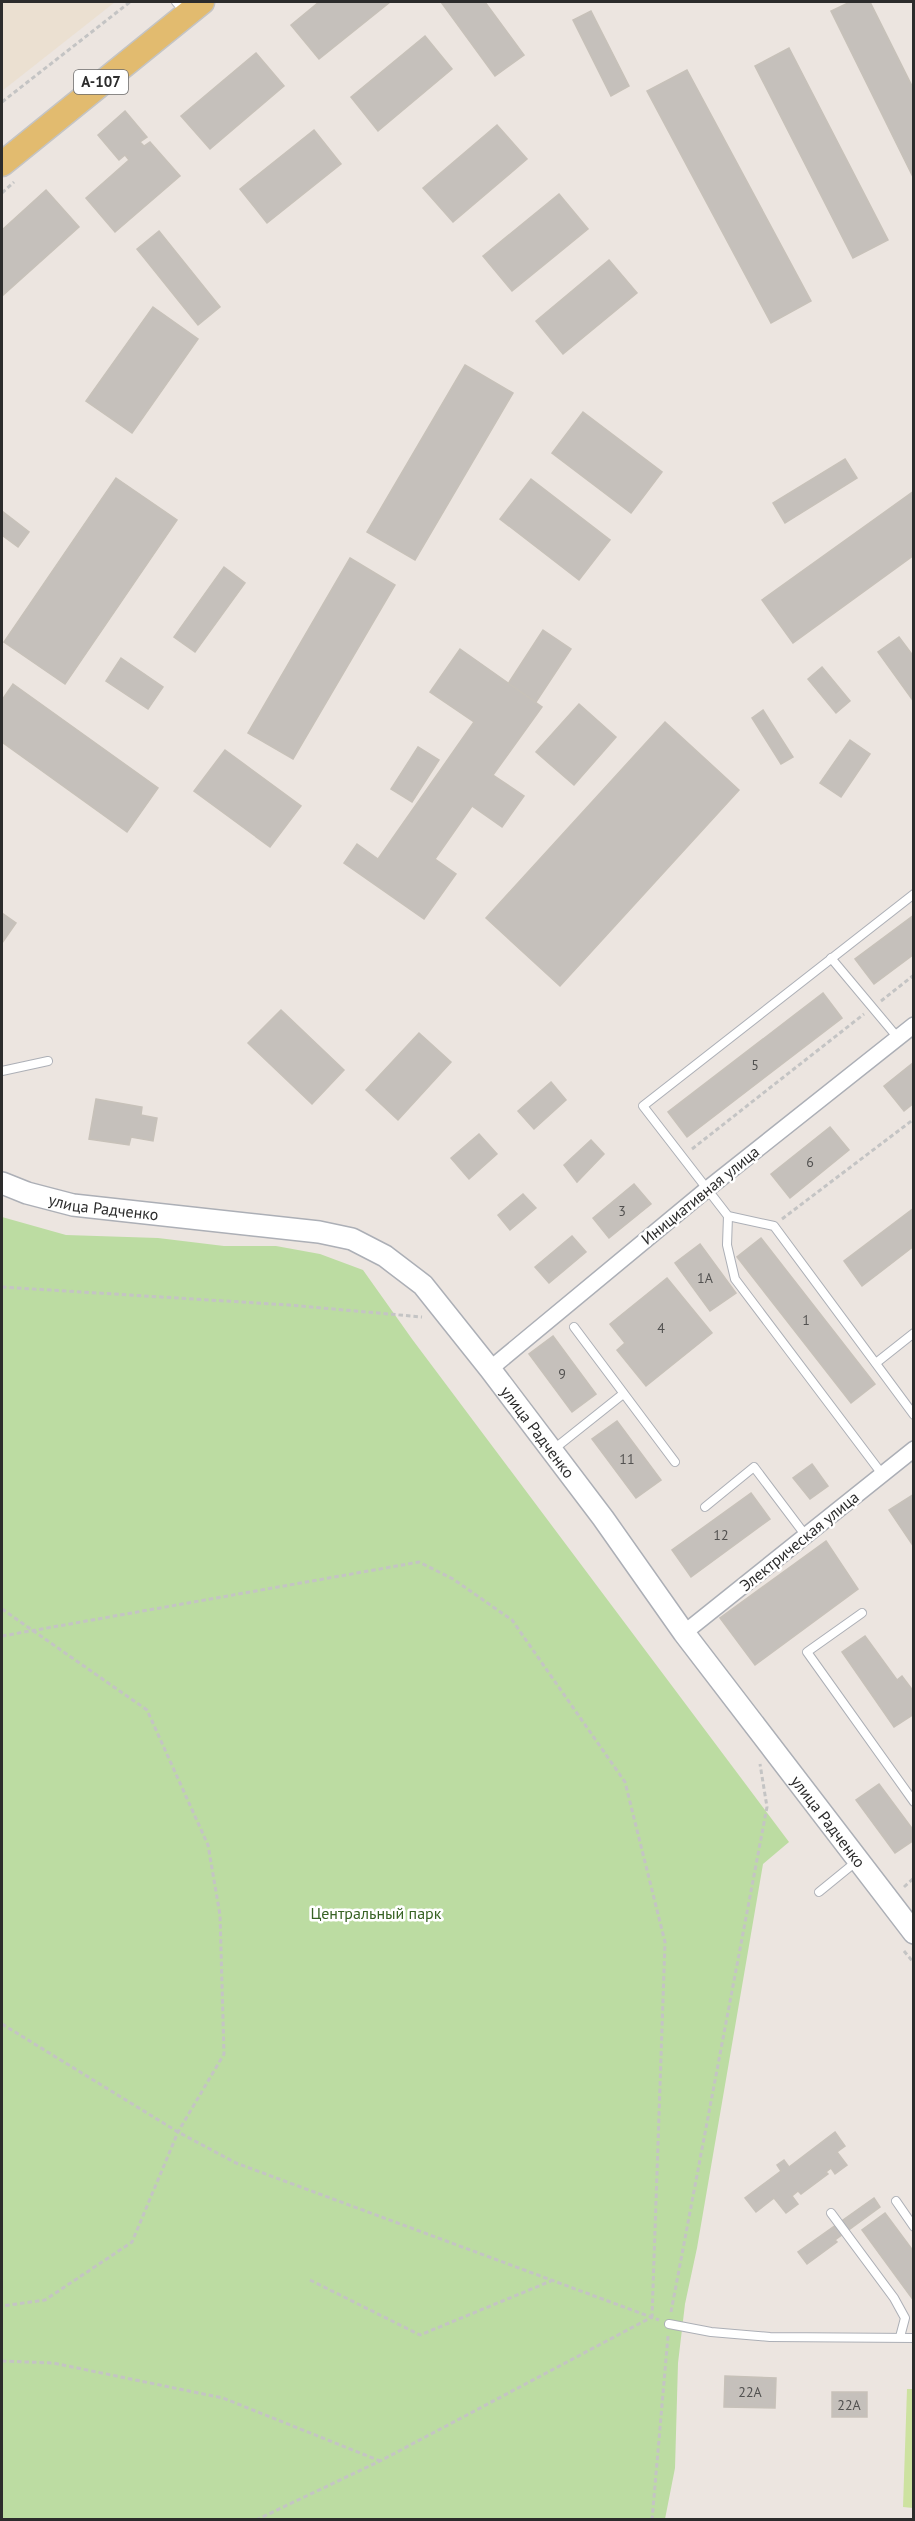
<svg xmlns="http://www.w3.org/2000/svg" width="915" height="2521" viewBox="0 0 915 2521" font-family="'PT Sans',sans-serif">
	<rect width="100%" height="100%" fill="#ece5e0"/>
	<!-- education -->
	<polygon fill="#ebe0d1" points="2,2 115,2 2,91"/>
	<!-- green -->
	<polygon fill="#bcdca2" points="2,1217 66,1235 158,1238 224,1246 276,1246 320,1254 363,1270 412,1339 789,1842 763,1864 697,2248 685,2304 678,2363 675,2468 665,2519 2,2520"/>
	<!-- pitch -->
	<polygon fill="#cde2a0" points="907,2389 913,2389 913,2508 903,2507"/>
	<!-- building -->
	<g fill="#c5c0bb" stroke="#c7c1b9" stroke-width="1.5">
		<polygon points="319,2 390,2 319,59 291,25"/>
		<polygon points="441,2 485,2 524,55 495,76"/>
		<polygon points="850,2 870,2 914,90 914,179 831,11"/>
		<polygon points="591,11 629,86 611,96 573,20"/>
		<polygon points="425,36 452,69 378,131 351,97"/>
		<polygon points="789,48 888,240 853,258 755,66"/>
		<polygon points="256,53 284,86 210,149 181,116"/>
		<polygon points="687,70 811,301 771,323 647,91"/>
		<polygon points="125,111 147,137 140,142 144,146 150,142 180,176 115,232 86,198 129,160 125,155 119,160 98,135"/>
		<polygon points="497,125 527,159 453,222 423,188"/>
		<polygon points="314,130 341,164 267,223 240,189"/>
		<polygon points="46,190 79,227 2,296 2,230"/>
		<polygon points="559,194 588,229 512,291 483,256"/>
		<polygon points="159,231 220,307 198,325 137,249"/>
		<polygon points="609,260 637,293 563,354 536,321"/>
		<polygon points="153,307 198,339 132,433 86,401"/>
		<polygon points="465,365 513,393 415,560 367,532"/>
		<polygon points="583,412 662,472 631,513 552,453"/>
		<polygon points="845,459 857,478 785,523 773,503"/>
		<polygon points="116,478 177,520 65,684 4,642"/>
		<polygon points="531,479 610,540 579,580 500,519"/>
		<polygon points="914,491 914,555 793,643 762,600"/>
		<polygon points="2,511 29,532 18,547 2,535"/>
		<polygon points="350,558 395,585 293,759 248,733"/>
		<polygon points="224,567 245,583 195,652 174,637"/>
		<polygon points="543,630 571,649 536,702 508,684"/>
		<polygon points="899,637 914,657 914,702 878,652"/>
		<polygon points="460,649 542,707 493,775 524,796 502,827 472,806 435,859 456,874 424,919 344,863 357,844 378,859 474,722 430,692"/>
		<polygon points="121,658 163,687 148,709 106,681"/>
		<polygon points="822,667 850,701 836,713 808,679"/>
		<polygon points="13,684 158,788 127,832 2,742 2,700"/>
		<polygon points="579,704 616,737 574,785 536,752"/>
		<polygon points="763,710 793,757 781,764 752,718"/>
		<polygon points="665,722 739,790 560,986 486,918"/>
		<polygon points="850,740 870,754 841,797 820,783"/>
		<polygon points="418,747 439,760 412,802 391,789"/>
		<polygon points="225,750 301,806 270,847 194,791"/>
		<polygon points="2,913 16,923 2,943"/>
		<polygon points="914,915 914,954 874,984 855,959"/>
		<polygon points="823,993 842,1018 687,1137 668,1112"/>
		<polygon points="281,1010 344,1070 312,1104 248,1043"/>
		<polygon points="419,1033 451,1062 398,1120 366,1090"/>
		<polygon points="914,1062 914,1103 904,1111 884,1086"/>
		<polygon points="551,1082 566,1100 534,1129 518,1111"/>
		<polygon points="96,1099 142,1107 141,1115 157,1118 153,1141 131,1137 129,1145 89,1139"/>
		<polygon points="830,1127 849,1150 790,1198 771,1174"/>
		<polygon points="479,1134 497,1154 469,1179 451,1158"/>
		<polygon points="591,1140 604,1154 577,1182 564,1165"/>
		<polygon points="634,1184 651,1204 609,1238 593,1218"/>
		<polygon points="523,1194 536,1208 510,1230 498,1215"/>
		<polygon points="914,1208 914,1246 862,1286 844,1261"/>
		<polygon points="572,1236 586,1252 549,1283 535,1267"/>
		<polygon points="761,1238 875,1384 851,1403 737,1257"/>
		<polygon points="700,1244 736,1293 710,1311 675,1263"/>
		<polygon points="667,1278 712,1333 646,1386 617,1350 625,1343 610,1324"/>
		<polygon points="553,1336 596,1394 572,1412 529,1354"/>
		<polygon points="617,1421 661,1480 636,1498 592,1439"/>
		<polygon points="812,1464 828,1486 810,1499 793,1478"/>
		<polygon points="751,1493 770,1519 691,1577 672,1550"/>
		<polygon points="914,1494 914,1547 889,1510"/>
		<polygon points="826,1541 858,1589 755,1665 720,1618"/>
		<polygon points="865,1636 897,1680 902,1676 914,1692 914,1714 894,1727 842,1652"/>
		<polygon points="879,1784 914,1831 914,1840 895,1853 856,1800"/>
		<polygon points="835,2132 845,2146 837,2152 847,2165 835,2174 831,2168 826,2172 828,2174 801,2194 798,2191 792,2196 798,2204 786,2213 774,2198 756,2212 745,2198 781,2171 777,2165 784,2160 789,2167"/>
		<polygon points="874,2198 880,2207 835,2240 837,2242 807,2264 798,2252"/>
		<polygon points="885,2213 914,2252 914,2301 862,2230"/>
		<polygon points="725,2376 776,2378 775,2408 724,2407"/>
		<rect x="832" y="2392" width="35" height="25"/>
	</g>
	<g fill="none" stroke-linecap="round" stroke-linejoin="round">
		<defs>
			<g id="lane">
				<polyline points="176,2 186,13"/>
				<polyline points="914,894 643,1106 728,1216 774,1226 914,1415"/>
				<polyline points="831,958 898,1038"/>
				<polyline points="2,1071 48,1061"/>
				<polyline points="728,1216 727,1245 735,1279 882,1474"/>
				<polyline points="574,1327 675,1462"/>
				<polyline points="876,1363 914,1333"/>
				<polyline points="554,1449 623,1394"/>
				<polyline points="705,1507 754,1467 806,1536"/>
				<polyline points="862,1613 807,1652 914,1802"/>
				<polyline points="819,1892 857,1861"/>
				<polyline points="896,2201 914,2227"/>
				<polyline points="831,2213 894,2298 905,2318 900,2337"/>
				<polyline points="669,2324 711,2332 770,2337 914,2338"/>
			</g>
			<g id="street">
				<polyline points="490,1369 706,1190 914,1025"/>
				<polyline points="684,1633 914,1449"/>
			</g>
			<g id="secondary">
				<path id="s1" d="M2,1183L27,1193L73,1205L319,1232L352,1239L385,1256L423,1285L490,1369L603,1518L684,1633L914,1933"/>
			</g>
			<polyline id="primary" points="2,164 202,2"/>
		</defs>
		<!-- lane casing -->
		<use href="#lane" stroke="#acafb6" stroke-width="10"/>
		<!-- street casing -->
		<use href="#street" stroke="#acafb6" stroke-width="18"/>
		<!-- secondary casing -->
		<use href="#secondary" stroke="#acafb6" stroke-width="24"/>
		<!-- primary casing -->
		<use href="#primary" stroke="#c4c4c4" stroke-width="27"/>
		<!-- path -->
		<g stroke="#c4c4c4" stroke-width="3" stroke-dasharray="4.5 3" stroke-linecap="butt">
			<polyline points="2,102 130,2"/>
			<polyline points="2,193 14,182"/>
			<polyline points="881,1001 914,975"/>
			<polyline points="692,1149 864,1014"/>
			<polyline points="782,1219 914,1119"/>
			<polyline points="2,1287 289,1305 422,1317"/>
			<polyline points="2,1609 147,1710 208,1845 220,1915 224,2054 178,2132 132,2242 45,2300 2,2306"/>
			<polyline points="2,1636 419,1562 453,1579 512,1620 625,1782 665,1942 652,2317"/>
			<polyline points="904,1887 914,1878"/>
			<polyline points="904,1951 914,1963"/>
			<polyline points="2,2024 178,2132 236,2163 659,2320"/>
			<polyline points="310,2280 420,2335 551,2281"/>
			<polyline points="671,2312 767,1807 760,1764"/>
			<polyline points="2,2361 53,2363 223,2398 380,2461"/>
			<polyline points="256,2520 380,2461 652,2317"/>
			<polyline points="652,2520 668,2336"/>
		</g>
		<!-- lane -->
		<use href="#lane" stroke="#fff" stroke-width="8"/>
		<!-- street -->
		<use href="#street" stroke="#fff" stroke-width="15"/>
		<!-- secondary -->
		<use href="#secondary" stroke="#fff" stroke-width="21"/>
		<!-- primary -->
		<use href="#primary" stroke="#e2bb6f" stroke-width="24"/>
	</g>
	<g text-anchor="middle" stroke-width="5" stroke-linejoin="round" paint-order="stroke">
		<!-- number labels -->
		<g font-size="14" fill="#525150">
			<text x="755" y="1070">5</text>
			<text x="810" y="1167">6</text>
			<text x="622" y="1216">3</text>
			<text x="705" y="1283">1А</text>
			<text x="806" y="1325">1</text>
			<text x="661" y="1333">4</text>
			<text x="562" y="1379">9</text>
			<text x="627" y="1464">11</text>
			<text x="721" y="1540">12</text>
			<text x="750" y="2397">22А</text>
			<text x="849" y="2410">22А</text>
		</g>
		<!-- shield labels -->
		<rect fill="#fff" stroke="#6b6b6b" stroke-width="1.5" x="74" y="70" width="54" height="24" rx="4.5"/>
		<g font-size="15" font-weight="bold" fill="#2c2c2c">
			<text x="101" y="87">А-107</text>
		</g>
		<!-- street labels -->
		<g font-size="16" fill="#2c2c2c" stroke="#fff">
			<text transform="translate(700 1195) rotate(-39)" y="6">Инициативная улица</text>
			<text dy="6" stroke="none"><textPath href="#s1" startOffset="105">улица Радченко</textPath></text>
			<text dy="6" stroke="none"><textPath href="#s1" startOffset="627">улица Радченко</textPath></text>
			<text transform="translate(799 1541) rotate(-39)" y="6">Электрическая улица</text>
			<text dy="6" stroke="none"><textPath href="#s1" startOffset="1113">улица Радченко</textPath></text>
		</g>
		<!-- park labels -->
		<g font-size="16" fill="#376223" stroke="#fff">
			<text x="376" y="1919">Центральный парк</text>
		</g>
	</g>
	<!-- border -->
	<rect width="915" height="2521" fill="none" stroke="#2c2c2c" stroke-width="6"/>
</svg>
